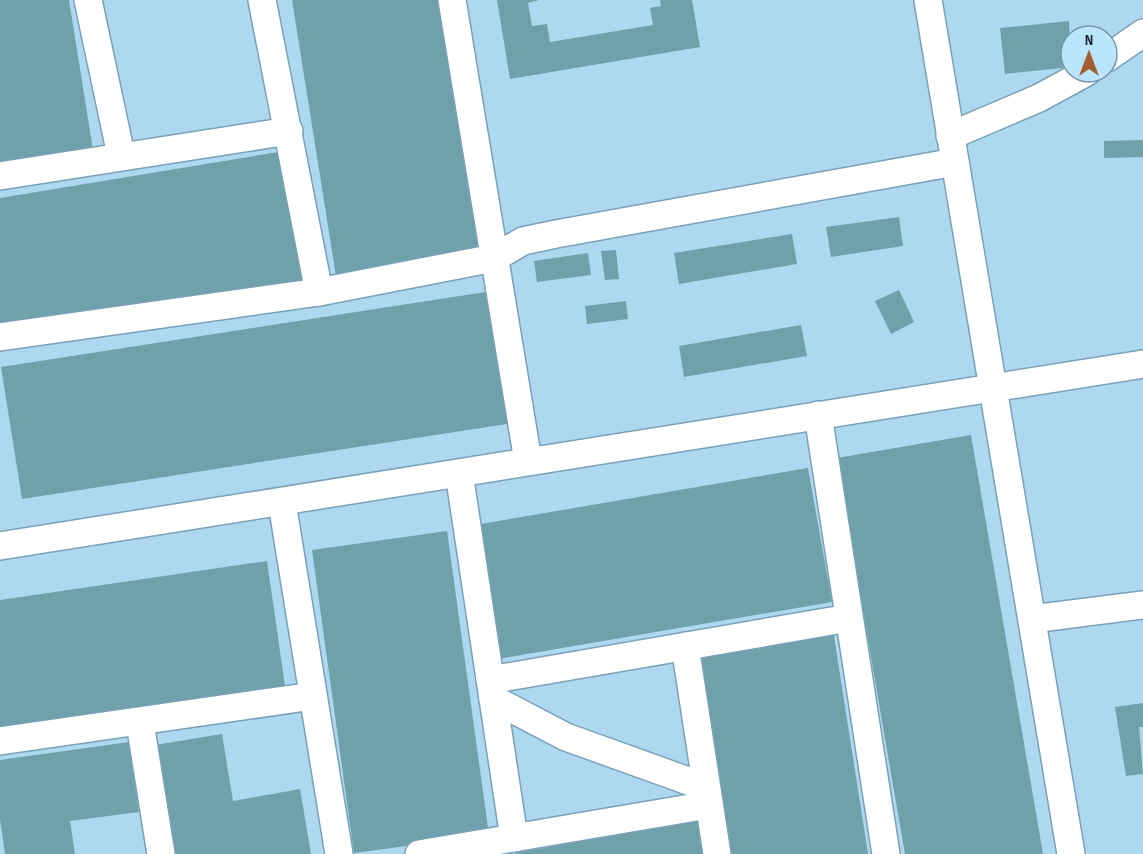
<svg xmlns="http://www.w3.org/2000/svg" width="1143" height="854" viewBox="0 0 1143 854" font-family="'Sofia Sans Condensed',sans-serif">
	<rect width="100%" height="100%" fill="#aed8f0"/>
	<!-- building -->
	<g fill="#6fa1ab">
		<polygon points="0,0 69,0 93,150 0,164"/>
		<polygon points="292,0 438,0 479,254 336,276"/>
		<polygon points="497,0 539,0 528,3 532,26 547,24 550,42 653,25 650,8 661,6 660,0 692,0 700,47 510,79"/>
		<polygon points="1069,21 1071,67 1005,74 1000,28"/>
		<polygon points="1143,140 1143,157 1104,158 1104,141"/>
		<polygon points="284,151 306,281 0,332 0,198"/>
		<polygon points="899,217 903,246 831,257 826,227"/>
		<polygon points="792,234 797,264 679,284 674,253"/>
		<polygon points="616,250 619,279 605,280 601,251"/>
		<polygon points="588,253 591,275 537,282 534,261"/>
		<polygon points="899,290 914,322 891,334 875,301"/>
		<polygon points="492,291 513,423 22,499 1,367"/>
		<polygon points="626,301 628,319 587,324 585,306"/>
		<polygon points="801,325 807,356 684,377 679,346"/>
		<polygon points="971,435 1043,854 905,854 894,791 837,458"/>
		<polygon points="808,468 832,602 498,659 475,525"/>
		<polygon points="447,531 489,835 354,853 312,550"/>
		<polygon points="267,561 286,693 0,734 0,600"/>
		<polygon points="833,630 868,854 726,854 694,651"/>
		<polygon points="1143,703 1143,727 1139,727 1143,774 1126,776 1115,707"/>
		<polygon points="222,734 233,801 300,789 311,854 173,854 155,745"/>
		<polygon points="129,742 139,812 70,821 75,854 5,854 0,819 0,760"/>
		<polygon points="697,821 703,854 515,854 515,853"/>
	</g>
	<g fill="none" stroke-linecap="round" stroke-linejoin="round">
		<defs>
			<g id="minor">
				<polyline points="88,0 121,155"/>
				<polyline points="262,0 319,292"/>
				<polyline points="452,0 528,461"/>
				<polyline points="928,0 1071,854"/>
				<polyline points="1107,58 1143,33"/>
				<polyline points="950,136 1039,98 1087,72"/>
				<polyline points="0,176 289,131"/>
				<polyline points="0,337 319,292 494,258 523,241 556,234 955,162"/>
				<polyline points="818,415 886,854"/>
				<polyline points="459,473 514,838"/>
				<polyline points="282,503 339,854"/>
				<polyline points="0,546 1143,364"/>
				<polyline points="1032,619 1143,605"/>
				<polyline points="685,646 717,854"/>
				<polyline points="490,680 849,618"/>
				<polyline points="493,699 566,737 705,787"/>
				<polyline points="140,723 161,854"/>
				<polyline points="0,741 313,696"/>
				<polyline points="419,854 708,805"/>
			</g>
		</defs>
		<!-- minor casing -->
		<use href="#minor" stroke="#79a1b8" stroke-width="30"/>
		<!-- minor -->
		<use href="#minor" stroke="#fff" stroke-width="27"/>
	</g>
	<!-- north arrow -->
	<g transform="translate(1089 54)"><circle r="28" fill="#bbe5fd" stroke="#7898aa" stroke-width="1.5"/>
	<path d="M0-4.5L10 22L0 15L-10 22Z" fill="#a25e2f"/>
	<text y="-9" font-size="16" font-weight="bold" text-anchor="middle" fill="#14242d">N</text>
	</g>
</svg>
